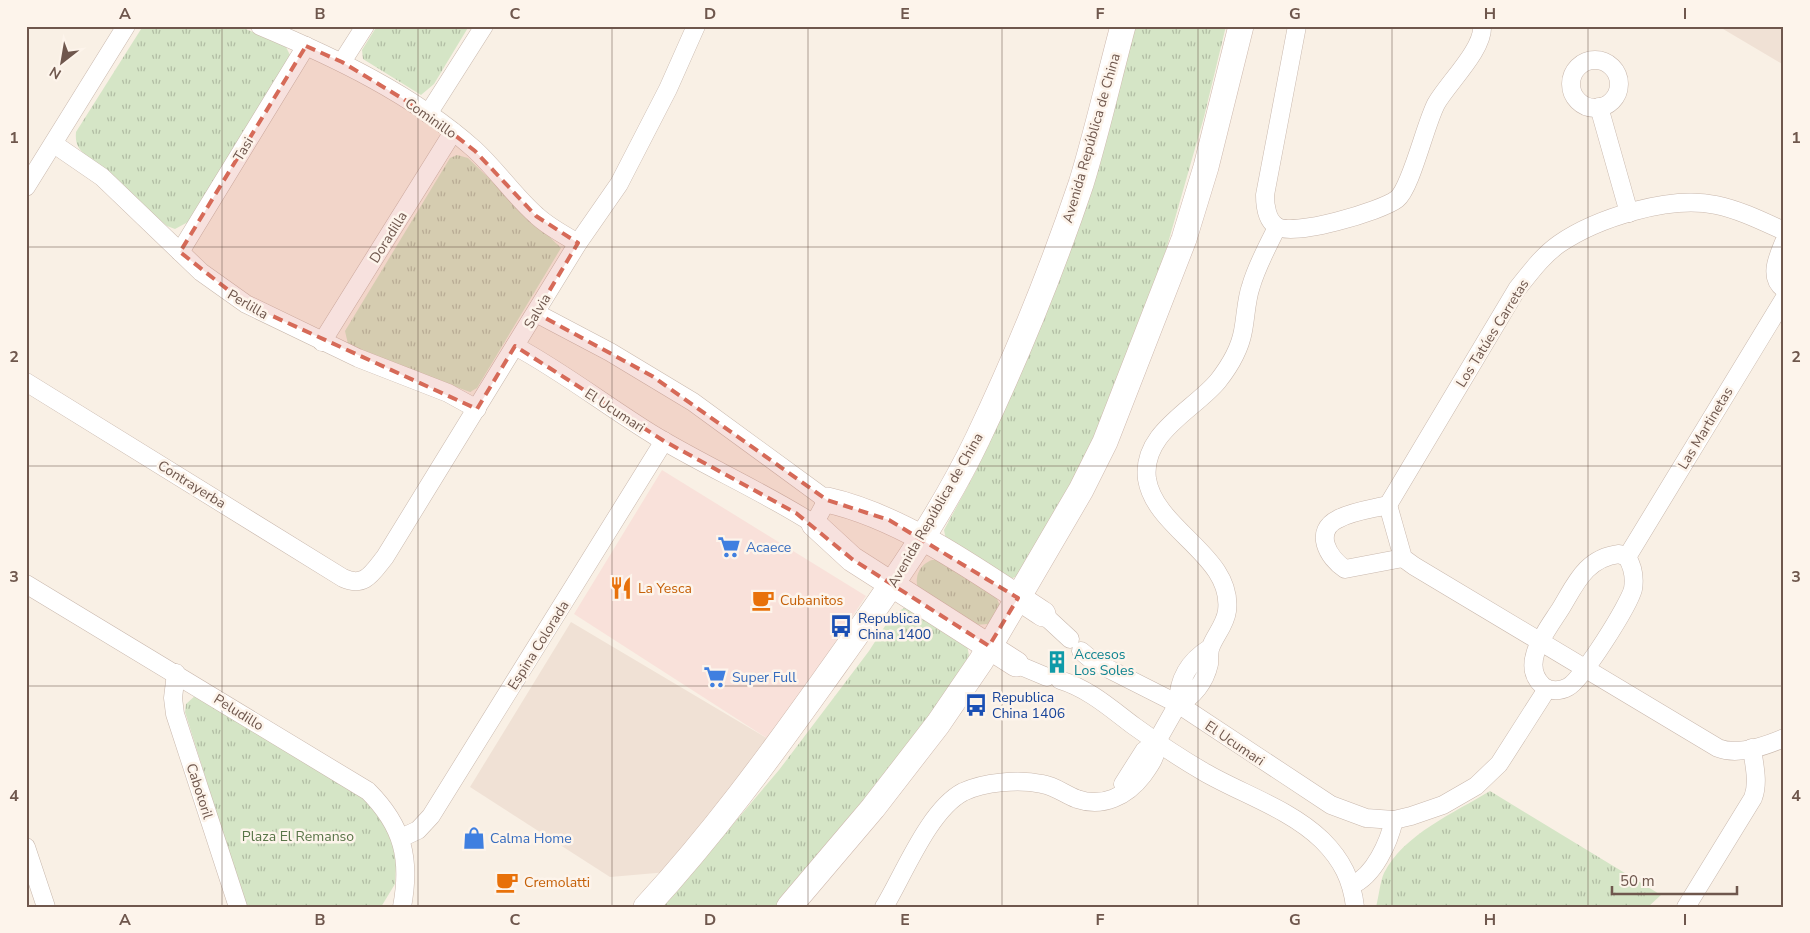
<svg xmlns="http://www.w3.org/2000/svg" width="1810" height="933" viewBox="0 0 1810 933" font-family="'Nunito Sans',sans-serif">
	<defs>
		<pattern id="grass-tufts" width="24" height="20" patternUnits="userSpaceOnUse" patternTransform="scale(1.25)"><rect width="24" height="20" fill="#d5e5c6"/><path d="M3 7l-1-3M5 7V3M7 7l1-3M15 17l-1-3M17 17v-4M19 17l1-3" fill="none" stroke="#b1bca3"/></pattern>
	</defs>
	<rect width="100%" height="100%" fill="#f9f0e5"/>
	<!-- residential -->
	<g fill="#f0e1d5">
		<polygon points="1718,26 1784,26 1784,65"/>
		<polygon points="571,622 770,740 668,872 610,877 470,787"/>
	</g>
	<!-- commercial -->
	<polygon fill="#f9e1da" points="662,470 866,596 770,740 574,614"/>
	<!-- grass -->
	<g fill="url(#grass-tufts)">
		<path d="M143,26H238L285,45L292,59L188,222L175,229L167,226L86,156C78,148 75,144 76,132Z"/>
		<polygon points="377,26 469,26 434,84 421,95 363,59 362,50"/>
		<polygon points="1133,26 1226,26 1204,117 1166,250 1102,429 1020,574 1013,578 1003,577 946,540 944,530 976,471 993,428"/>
		<polygon points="457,155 468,158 561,248 477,388 470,392 363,353 348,344 345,331 450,158"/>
		<path d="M932,560H938L995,594L1000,606L988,624L974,625L918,588C914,577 920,564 932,560Z"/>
		<polygon points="906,607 967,644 969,656 917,739 778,907 659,907 701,862 779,770 869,651 892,615"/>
		<polygon points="196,695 368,799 381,813 394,845 396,865 395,884 381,907 246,907 185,712 186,704"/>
		<path d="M1490,791L1661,895L1648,907H1376C1379,896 1380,882 1384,873C1404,834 1454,813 1490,791Z"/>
	</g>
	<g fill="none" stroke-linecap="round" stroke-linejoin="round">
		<defs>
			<g id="street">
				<path d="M260,26C336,58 412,94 474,149C497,170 514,196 537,216C549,227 564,235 578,243"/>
				<path d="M1297,26L1265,195C1265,205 1267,220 1276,226C1291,238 1382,211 1397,199C1411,188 1425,125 1436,104C1447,84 1484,49 1482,26"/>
				<circle cx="1595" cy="84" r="24"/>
				<polyline points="342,62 365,26"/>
				<polyline points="1599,107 1629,213"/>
				<polyline points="428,114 484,26"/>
				<polyline points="54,144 102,177 201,272 246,304 358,358 448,393 477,409"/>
				<polyline points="26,187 126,26"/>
				<path d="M1784,242C1778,257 1768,277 1784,289"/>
				<polyline points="180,252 306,46"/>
				<polyline points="322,342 453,132"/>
				<path d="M515,346C565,373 609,408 657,437C709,468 764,492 814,524L827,500L693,402L610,352L536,313"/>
				<path d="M26,382L343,578C365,588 372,573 385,557L578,243L619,184L668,89L696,26"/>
				<path d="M1388,505L1517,289C1530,273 1542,256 1559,244C1597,218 1670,195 1716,205C1740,210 1762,221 1784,231"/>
				<path d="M1388,505L1403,558L1414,566L1718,748C1738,756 1765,746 1784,738"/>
				<path d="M1388,505C1372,509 1353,511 1338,519C1313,531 1328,558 1345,569L1403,558"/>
				<path d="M1619,554L1627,557C1633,567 1635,577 1633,589C1629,605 1582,680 1568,687C1561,691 1550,692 1543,686C1518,664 1548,629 1561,608C1576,583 1586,558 1619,554Z"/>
				<polyline points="1627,557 1784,299"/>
				<path d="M26,584L368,791C403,826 411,859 402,907"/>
				<polyline points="1043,614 1070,639"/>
				<path d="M1210,648C1189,661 1178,680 1178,704C1193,697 1205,682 1209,664C1209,659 1209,654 1210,649C1214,636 1225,626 1227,611C1234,556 1155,530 1147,479C1141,433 1194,410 1218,381C1229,367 1240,348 1243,331C1246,316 1246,300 1251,286C1257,265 1268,246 1277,227"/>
				<polyline points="1081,651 1093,661 1178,704 1331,805 1366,818 1394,820 1411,816 1443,805 1476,786 1499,764 1547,689"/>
				<polyline points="1016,664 1047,677"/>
				<polyline points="176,673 173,698 175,714 238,907"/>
				<path d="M1060,680C1089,689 1110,708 1134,726C1156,742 1180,758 1204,772C1242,794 1290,809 1322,840C1342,860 1352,880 1355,907"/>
				<polyline points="1123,784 1144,751 1157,741 1178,704"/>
				<polyline points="401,838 418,830 431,816 664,441"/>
				<polyline points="26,847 46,907"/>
				<path d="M1352,885C1374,876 1389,842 1394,820"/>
				<path d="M884,907C904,874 929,810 963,792C984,782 1019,779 1042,784C1055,786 1064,794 1077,799C1103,808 1127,796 1143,775C1151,764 1157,756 1157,741"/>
				<path d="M1686,907L1753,798C1759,782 1754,765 1752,748"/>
			</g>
			<g id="secondary">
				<path d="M827,500C903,517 979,572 1043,614"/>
				<polyline points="814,524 852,559 1016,664"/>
				<path d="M646,907C713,834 768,759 825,679C880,602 937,524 978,438C1017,356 1052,270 1081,184C1097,132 1109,78 1123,26"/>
				<polyline points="789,907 873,808 938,724 981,661 1081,490 1105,442 1184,239 1206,167 1241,26"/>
			</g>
		</defs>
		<!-- street casing -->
		<use href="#street" stroke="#c9b8ad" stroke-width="19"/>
		<!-- secondary casing -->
		<use href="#secondary" stroke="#ceb9ae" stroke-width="26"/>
		<!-- street -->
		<use href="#street" stroke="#fff" stroke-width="18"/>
		<!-- secondary -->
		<use href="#secondary" stroke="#fff" stroke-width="25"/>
	</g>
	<!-- marked area -->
	<path fill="#d66a58" fill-opacity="0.2" stroke="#d66a58" stroke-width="4" stroke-dasharray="10 6" stroke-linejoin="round" d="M306,46L342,62L428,114L475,151L536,216L578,243L536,313L652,376L827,500L889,520L1018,598L989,646L852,559L796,513L664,441L515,346L477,409L246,304L180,252Z"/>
	<!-- grid -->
	<path fill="none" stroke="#6f574d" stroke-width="1" stroke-opacity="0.55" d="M222,26V907M418,26V907M612,26V907M808,26V907M1002,26V907M1198,26V907M1392,26V907M1588,26V907M26,247H1784M26,466H1784M26,686H1784"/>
	<!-- icons -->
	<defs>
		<symbol id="supermarket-bare" viewBox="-9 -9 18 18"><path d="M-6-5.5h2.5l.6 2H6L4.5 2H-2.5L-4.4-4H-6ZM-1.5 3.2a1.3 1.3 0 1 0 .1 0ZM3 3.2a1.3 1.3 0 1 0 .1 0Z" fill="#3f7fe0" stroke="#fdf4eb" stroke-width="2.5" paint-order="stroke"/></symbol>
		<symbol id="restaurant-bare" viewBox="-9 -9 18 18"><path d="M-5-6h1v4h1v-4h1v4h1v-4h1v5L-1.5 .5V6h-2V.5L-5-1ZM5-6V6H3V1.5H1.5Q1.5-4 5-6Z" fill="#e8710a" stroke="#fdf4eb" stroke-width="2.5" paint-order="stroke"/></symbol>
		<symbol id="cafe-bare" viewBox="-9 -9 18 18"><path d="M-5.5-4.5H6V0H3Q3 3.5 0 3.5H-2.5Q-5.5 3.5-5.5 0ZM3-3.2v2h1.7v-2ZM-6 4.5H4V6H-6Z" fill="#e8710a" stroke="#fdf4eb" stroke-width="2.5" paint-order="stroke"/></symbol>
		<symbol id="bus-bare" viewBox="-9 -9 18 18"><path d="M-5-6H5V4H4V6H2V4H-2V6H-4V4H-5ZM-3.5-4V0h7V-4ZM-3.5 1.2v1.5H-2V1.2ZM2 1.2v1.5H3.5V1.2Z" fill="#1a4fb4" stroke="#fdf4eb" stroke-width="2.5" paint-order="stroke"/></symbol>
		<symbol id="building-bare" viewBox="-9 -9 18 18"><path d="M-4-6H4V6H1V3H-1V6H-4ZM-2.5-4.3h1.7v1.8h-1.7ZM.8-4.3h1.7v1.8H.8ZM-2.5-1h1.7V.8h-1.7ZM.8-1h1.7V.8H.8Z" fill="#0f9aa8" stroke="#fdf4eb" stroke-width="2.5" paint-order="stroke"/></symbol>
		<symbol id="shop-bare" viewBox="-9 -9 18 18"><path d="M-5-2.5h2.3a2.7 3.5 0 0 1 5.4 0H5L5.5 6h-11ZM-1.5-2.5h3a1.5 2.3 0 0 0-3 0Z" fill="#3f7fe0" stroke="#fdf4eb" stroke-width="2.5" paint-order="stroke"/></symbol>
	</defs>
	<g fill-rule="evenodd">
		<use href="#supermarket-bare" x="713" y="531" width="32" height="32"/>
		<use href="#restaurant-bare" x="605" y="572" width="32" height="32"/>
		<use href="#cafe-bare" x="747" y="584" width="32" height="32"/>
		<use href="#bus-bare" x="825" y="610" width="32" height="32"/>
		<use href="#building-bare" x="1041" y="646" width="32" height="32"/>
		<use href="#supermarket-bare" x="699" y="661" width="32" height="32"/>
		<use href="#bus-bare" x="960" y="689" width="32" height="32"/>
		<use href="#shop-bare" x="458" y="822" width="32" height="32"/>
		<use href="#cafe-bare" x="491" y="866" width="32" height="32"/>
	</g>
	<g text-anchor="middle" stroke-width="5" stroke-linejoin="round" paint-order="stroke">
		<!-- street labels -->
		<g font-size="14" fill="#6f574d" stroke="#fdf4eb">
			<text transform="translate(431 118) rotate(35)" y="5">Cominillo</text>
			<text transform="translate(1091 138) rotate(-74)" y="5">Avenida República de China</text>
			<text transform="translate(243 149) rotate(-59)" y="5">Tasi</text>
			<text transform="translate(388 237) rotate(-58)" y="5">Doradilla</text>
			<text transform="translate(248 304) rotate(30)" y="5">Perlilla</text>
			<text transform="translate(537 311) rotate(-59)" y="5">Salvia</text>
			<text transform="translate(1492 333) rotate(-58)" y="5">Los Tatúes Carretas</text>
			<text transform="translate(615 410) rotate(33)" y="5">El Ucumari</text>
			<text transform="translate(1705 428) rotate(-59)" y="5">Las Martinetas</text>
			<text transform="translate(192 484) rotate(32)" y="5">Contrayerba</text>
			<text transform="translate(935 510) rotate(-60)" y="5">Avenida República de China</text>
			<text transform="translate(538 645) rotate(-58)" y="5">Espina Colorada</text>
			<text transform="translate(239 712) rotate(32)" y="5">Peludillo</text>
			<text transform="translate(1235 743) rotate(34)" y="5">El Ucumari</text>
			<text transform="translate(200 791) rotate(72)" y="5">Cabotoril</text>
		</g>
		<!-- shop labels -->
		<g font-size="14" fill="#366cbe" stroke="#fdf4eb" text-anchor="start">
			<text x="746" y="552">Acaece</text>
			<text x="732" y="682">Super Full</text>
			<text x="490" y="843">Calma Home</text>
		</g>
		<!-- food labels -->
		<g font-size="14" fill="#c56008" stroke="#fdf4eb" text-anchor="start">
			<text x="638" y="593">La Yesca</text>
			<text x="780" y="605">Cubanitos</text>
			<text x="524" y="887">Cremolatti</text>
		</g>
		<!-- transit labels -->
		<g font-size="14" fill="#164399" stroke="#fdf4eb" text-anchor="start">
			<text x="858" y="623">Republica<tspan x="858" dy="16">China 1400</tspan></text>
			<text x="992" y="702">Republica<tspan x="992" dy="16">China 1406</tspan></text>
		</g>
		<!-- culture labels -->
		<g font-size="14" fill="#0d838f" stroke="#fdf4eb" text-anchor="start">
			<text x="1074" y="659">Accesos<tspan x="1074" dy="16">Los Soles</tspan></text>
		</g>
		<!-- park labels -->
		<g font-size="14" fill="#587447" stroke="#fdf4eb">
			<text x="298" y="841">Plaza El Remanso</text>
		</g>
	</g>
	<!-- border -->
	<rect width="1810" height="933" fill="none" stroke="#fdf4eb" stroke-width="55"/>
	<!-- north arrow -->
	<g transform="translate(62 62) rotate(211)" stroke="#fdf4eb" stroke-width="4" paint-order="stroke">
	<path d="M0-4L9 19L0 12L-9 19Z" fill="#6f574d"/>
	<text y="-8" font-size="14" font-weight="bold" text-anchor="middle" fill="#6f574d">N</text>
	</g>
	<!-- scale -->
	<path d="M1612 886v8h125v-8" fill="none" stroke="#6f574d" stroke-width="2.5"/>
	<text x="1620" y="886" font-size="15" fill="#6f574d" stroke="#fdf4eb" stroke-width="4" paint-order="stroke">50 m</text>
	<rect x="28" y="28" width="1754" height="878" fill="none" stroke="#6f574d" stroke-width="2"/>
	<g font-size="16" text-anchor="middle" font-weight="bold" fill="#6f574d">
		<text x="125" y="19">A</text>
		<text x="320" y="19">B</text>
		<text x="515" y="19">C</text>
		<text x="710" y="19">D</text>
		<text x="905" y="19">E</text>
		<text x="1100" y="19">F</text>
		<text x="1295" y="19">G</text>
		<text x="1490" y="19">H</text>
		<text x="1685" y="19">I</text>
		<text x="14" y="143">1</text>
		<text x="1796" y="143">1</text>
		<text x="14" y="362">2</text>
		<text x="1796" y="362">2</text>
		<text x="14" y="582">3</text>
		<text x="1796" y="582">3</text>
		<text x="14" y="801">4</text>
		<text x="1796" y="801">4</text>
		<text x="125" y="925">A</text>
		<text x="320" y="925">B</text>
		<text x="515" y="925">C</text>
		<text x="710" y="925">D</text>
		<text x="905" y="925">E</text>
		<text x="1100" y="925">F</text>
		<text x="1295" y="925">G</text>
		<text x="1490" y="925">H</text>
		<text x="1685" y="925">I</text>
	</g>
</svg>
